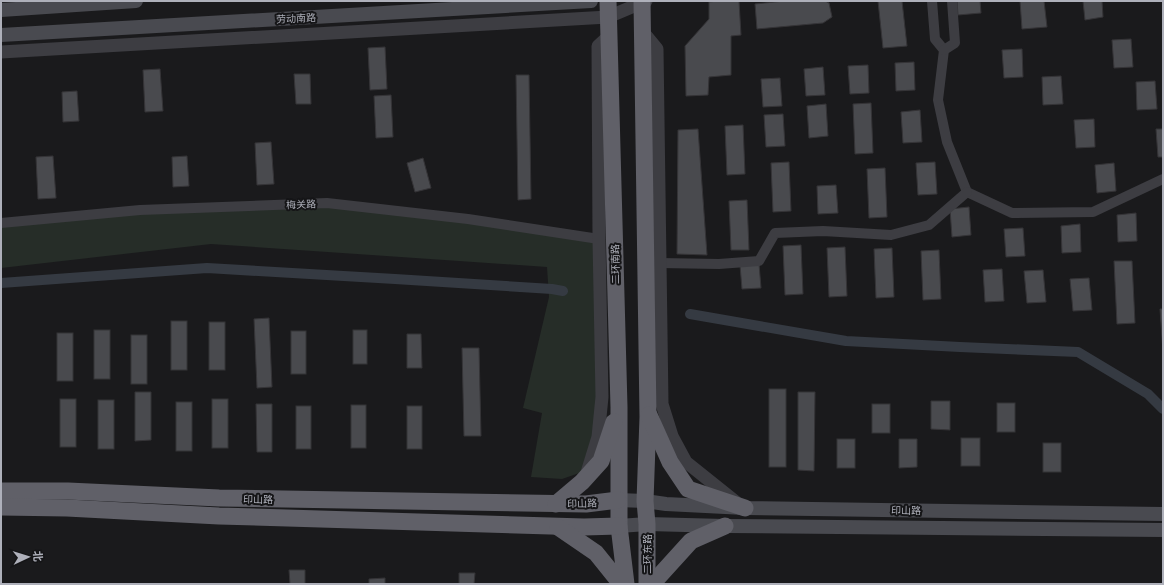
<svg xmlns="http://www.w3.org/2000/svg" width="1164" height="585" viewBox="0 0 1164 585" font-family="'Work Sans','Noto Sans SC',sans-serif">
	<rect width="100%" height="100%" fill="#1a1a1c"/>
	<!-- green -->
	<polygon fill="#262d28" points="327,203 599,239 602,397 588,470 562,479 531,477 542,413 523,408 549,297 547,267 211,244 1,268 1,223"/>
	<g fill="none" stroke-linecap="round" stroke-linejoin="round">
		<!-- canal -->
		<g stroke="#353a42" stroke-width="10">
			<polyline points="1,283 207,268 395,279 552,289 563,291"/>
			<polyline points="690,314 846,341 960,347 1078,352 1148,394 1163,409"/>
		</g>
	</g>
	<!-- building -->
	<g fill="#494a4e" stroke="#353437">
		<polygon points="718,1 739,1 741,35 731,36 731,75 709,77 708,95 686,96 685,46 709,19 709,2"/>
		<polygon points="784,1 825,1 829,3 832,17 823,23 757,29 755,4"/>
		<polygon points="878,1 902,1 907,46 883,48"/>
		<polygon points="957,1 980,1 981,13 958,15"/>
		<polygon points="1020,1 1044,1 1047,27 1022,29"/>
		<polygon points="1083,1 1102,1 1103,17 1085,20"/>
		<polygon points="1131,39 1133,67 1114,68 1112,40"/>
		<polygon points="385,47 387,89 370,90 368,48"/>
		<polygon points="1022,49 1023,77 1004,78 1002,50"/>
		<polygon points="914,62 915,90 896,91 895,63"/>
		<polygon points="868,65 869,93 850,94 848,66"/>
		<polygon points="823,67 825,95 806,96 804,69"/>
		<polygon points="160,69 163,111 145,112 143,70"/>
		<polygon points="294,74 310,74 311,104 296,104"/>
		<polygon points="516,75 529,75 531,199 518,200"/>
		<polygon points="1061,76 1063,104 1043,105 1042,77"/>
		<polygon points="780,78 782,106 763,107 761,79"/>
		<polygon points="1155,81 1157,109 1137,110 1136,82"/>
		<polygon points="77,91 79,121 63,122 62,92"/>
		<polygon points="391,95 393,137 376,138 374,96"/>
		<polygon points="871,103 873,153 855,154 853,104"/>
		<polygon points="826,104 828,136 809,138 807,106"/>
		<polygon points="920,110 922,142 903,143 901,112"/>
		<polygon points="783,114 785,146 766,147 764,115"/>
		<polygon points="1094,119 1095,147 1076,148 1074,120"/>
		<polygon points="743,125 745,174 727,175 725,126"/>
		<polygon points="698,129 707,255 677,254 678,130"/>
		<polygon points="1156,129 1163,129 1163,157 1158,157"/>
		<polygon points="271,142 274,184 257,185 255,143"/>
		<polygon points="53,156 56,198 38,199 36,157"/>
		<polygon points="187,156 189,186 173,187 172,157"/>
		<polygon points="423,158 431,188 415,192 407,163"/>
		<polygon points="789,162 791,211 773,212 771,163"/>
		<polygon points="935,162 937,194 918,195 916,163"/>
		<polygon points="1114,163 1116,191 1097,193 1095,165"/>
		<polygon points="885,168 887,217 869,218 867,169"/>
		<polygon points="836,185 838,213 818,214 817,186"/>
		<polygon points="747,200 749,250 731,250 729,201"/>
		<polygon points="969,207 971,235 952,237 950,209"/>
		<polygon points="1136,213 1137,241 1118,242 1117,215"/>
		<polygon points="1080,224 1081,252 1062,253 1061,226"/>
		<polygon points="1023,228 1025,256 1006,257 1004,229"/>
		<polygon points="801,245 803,294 785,295 783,246"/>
		<polygon points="845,247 847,296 829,297 827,248"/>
		<polygon points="892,248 894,297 876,298 874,249"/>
		<polygon points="939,250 941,299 923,300 921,251"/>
		<polygon points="1114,261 1132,261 1135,323 1117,324"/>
		<polygon points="759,264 761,288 742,289 740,265"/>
		<polygon points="1002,269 1004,301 985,302 983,270"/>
		<polygon points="1043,270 1046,302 1027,303 1024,271"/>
		<polygon points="1089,278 1092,310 1073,311 1070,279"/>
		<polygon points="1160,309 1163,309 1163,352"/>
		<polygon points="269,318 272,387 257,388 254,319"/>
		<rect x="171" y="321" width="16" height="49"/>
		<rect x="209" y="322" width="16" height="48"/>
		<rect x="94" y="330" width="16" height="49"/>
		<rect x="353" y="330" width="14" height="34"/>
		<rect x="291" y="331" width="15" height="43"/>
		<rect x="57" y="333" width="16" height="48"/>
		<polygon points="407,334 421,334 422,368 407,368"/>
		<rect x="131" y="335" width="16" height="49"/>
		<polygon points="462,348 479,348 481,436 464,436"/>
		<rect x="769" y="389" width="17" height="78"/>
		<polygon points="135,392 151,392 151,440 135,441"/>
		<polygon points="798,392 815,392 814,471 798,470"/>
		<rect x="60" y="399" width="16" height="48"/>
		<rect x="212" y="399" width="16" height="49"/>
		<rect x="98" y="400" width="16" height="49"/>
		<polygon points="931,401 950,401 950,430 931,429"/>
		<rect x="176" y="402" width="16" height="49"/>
		<rect x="997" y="403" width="18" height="29"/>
		<polygon points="256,404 272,404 272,452 257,452"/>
		<rect x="872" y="404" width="18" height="29"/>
		<rect x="351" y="405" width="15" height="43"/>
		<rect x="296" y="406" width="15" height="43"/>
		<rect x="407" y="406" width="15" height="43"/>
		<rect x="961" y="438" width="19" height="28"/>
		<rect x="837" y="439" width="18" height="29"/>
		<polygon points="899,439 917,439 917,467 899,468"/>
		<rect x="1043" y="443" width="18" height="29"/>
		<polygon points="289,570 305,570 305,584 290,584"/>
		<polygon points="459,573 475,573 474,584 459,584"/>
		<polygon points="385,578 385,584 369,584 369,579"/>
	</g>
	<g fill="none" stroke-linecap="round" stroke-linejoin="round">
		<!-- minor -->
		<g stroke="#3d3d42" stroke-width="10">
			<polyline points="932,1 935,39 944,50 938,100 947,142 967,192 1012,213 1093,212 1163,179"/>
			<polyline points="944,50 955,43 952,1"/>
			<polyline points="1,223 140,210 327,203 468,219 599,239"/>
			<polyline points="660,263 719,264 759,261 775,233 823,231 891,235 929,225 967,192"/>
		</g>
		<!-- tertiary -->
		<g stroke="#3d3d42" stroke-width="13">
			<polyline points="643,32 657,49 662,404 672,436 686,462 736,502"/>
			<polyline points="1,52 608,17 646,1"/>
			<polyline points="586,476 598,437 602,397 599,239 598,46 609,36"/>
		</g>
		<!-- secondary -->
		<g stroke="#494a50" stroke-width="14">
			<polyline points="1,10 136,1"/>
			<polyline points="1,35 591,1"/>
			<polyline points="618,500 645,501 666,504 745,508 1163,514"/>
			<polyline points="619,526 647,524 725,526 1163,530"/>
		</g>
		<!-- trunk -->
		<g stroke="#606068" stroke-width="17">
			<polyline points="608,1 619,407 619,526 626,584"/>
			<polyline points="642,1 648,417 645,501 647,524 647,584"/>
			<polyline points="649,415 670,462 688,489 745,508"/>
			<polyline points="1,491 68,491 219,498 586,504 618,500"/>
			<polyline points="556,504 582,482 601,461 614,422"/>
			<polyline points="1,507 67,508 219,516 584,527 619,526"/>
			<polyline points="558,527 596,553 621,584"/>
			<polyline points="652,584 691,541 725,526"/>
		</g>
	</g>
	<g text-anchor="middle" stroke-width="4" stroke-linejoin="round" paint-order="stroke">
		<!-- street labels -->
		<g font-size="10" fill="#aeb0ba" stroke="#151517">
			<text transform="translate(296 18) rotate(-3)" y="4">劳动南路</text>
			<text transform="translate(301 204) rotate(-2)" y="4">梅关路</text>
			<text transform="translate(615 264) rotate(-91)" y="4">二环南路</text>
			<text transform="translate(258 499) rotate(1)" y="4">印山路</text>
			<text transform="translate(582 503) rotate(-2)" y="4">印山路</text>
			<text transform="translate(906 510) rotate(1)" y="4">印山路</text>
			<text transform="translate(647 554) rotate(-90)" y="4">二环东路</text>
		</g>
	</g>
	<!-- border -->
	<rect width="1164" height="585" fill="none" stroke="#aeb0ba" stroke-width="4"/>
	<!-- north arrow -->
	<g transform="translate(28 557) rotate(86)" stroke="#151517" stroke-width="3" paint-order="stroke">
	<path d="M0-3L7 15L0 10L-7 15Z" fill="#aeb0ba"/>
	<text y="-6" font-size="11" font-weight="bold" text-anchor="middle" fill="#aeb0ba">北</text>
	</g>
</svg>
